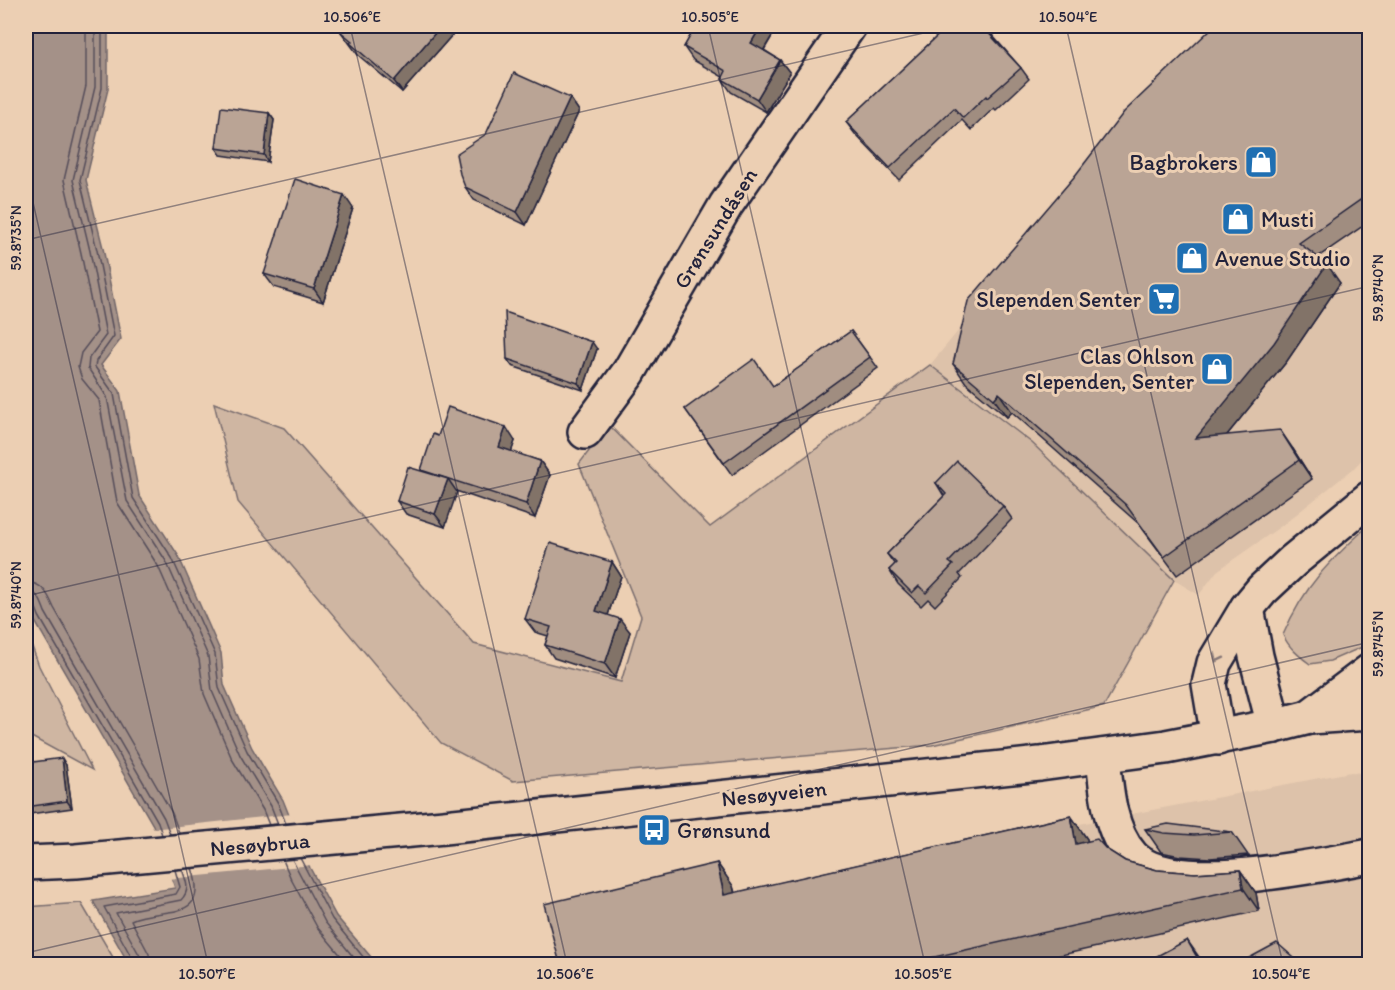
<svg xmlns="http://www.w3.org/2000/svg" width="1395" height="990" viewBox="0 0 1395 990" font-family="Itim,sans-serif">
	<rect width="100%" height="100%" fill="#eccfb3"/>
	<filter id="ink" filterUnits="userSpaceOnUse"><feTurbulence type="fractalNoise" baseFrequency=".0167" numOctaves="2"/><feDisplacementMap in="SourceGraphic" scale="12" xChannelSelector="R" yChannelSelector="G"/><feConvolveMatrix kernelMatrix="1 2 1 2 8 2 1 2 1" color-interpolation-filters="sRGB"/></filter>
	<g filter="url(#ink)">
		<!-- built -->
		<g fill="#ddc2aa">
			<polygon points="1369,26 1369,452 1353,469 1284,524 1217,571 1199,595 1174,580 1032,443 930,365 1158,89"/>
			<polygon points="1351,772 1369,774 1369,964 844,964 871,864"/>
		</g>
		<!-- green -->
		<g fill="#cfb6a2" stroke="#786c6e" stroke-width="1.5">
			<polygon points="930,365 1032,443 1174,580 1104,706 932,745 513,781 441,743 238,502 214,403 284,428 474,644 621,682 641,616 579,464 609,425 710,527"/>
			<path d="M1369,525V644L1330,661L1310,664C1299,656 1289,648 1283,635C1305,584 1330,561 1369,525Z"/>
			<polygon points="26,630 39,666 92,770 26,734"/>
			<polygon points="81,903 117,964 26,964 26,907"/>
		</g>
		<!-- water -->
		<polygon fill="#a49188" stroke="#706569" stroke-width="1.5" points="26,26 108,26 108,89 86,180 103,248 121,339 101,365 120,391 139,495 178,555 221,653 224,685 252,748 283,800 310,868 336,916 377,964 129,964 93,901 175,888 153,825 33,618 26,598"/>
		<!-- pier -->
		<polygon fill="#eccfb3" points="292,814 312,865 168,879 151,829"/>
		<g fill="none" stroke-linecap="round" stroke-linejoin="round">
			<!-- shore -->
			<g stroke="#564e5a" stroke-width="1.5">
				<polyline points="86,26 86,86 64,180 81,253 97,332 81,353 78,367 82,379 99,400 117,502 158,566 199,659 204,694 232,759 263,810 269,825"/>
				<polyline points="95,26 95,87 73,180 90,251 106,335 89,358 88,368 107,397 127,501 166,561 208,656 212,691 240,755 271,806 278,824"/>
				<polyline points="102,26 102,88 80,180 97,250 114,336 96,361 95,367 114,394 133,498 172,558 215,654 219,688 247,751 278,803 286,824"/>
				<path d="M26,582C43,583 48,594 54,608L172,813L179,833"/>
				<path d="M26,591C39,592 41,602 45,612L164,818L170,834"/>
				<polyline points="26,599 34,603 39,616 158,822 162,835"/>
				<polyline points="300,858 332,919 369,964"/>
				<polyline points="292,859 325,922 359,964"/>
				<polyline points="283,860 291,879 317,927 348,964"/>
				<polyline points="134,964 133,960 104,907 176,894 180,887 175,870"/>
				<path d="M141,964L140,956L116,913L181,900C191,890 186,881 182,869"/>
				<path d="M150,964L149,954L131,920C161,906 211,924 192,868"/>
			</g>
			<defs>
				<g id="minor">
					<polyline points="585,432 629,372 726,205 849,26"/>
					<polyline points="1247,608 1256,656 1274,726"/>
					<polyline points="1309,717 1370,671"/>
					<polyline points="1218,738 1209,684 1214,663 1247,608 1262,590 1293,561 1370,498"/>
					<path d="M1103,756C1106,788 1109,831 1132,856C1169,898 1319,865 1370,856"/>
					<polyline points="26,863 76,861 444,827 1040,764 1166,747 1274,726 1309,717 1370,713"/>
				</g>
			</defs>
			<!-- minor casing -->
			<use href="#minor" stroke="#22223b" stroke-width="38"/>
			<!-- minor -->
			<use href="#minor" stroke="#eccfb3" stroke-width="33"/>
		</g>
		<!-- wall -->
		<g fill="#a08d80" stroke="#22223b" stroke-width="1.5">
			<polygon points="460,26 402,92 358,55 341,32"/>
			<polygon points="692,26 778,26 764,50 780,60 790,73 766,112 731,92 722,79 723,77 693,60 684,47 694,29"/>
			<polygon points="948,26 1004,26 992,35 1021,68 1029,79 996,110 994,108 971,130 962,120 899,180 855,134 846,122"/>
			<polygon points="1370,26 1370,221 1318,257 1340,283 1287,361 1227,435 1293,449 1312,479 1177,575 1139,524 1012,412 1007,417 966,383 953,364"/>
			<polygon points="570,98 579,111 526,225 474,200 465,187"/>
			<polygon points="269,113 274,120 268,162 221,155 216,148"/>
			<polygon points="353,208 323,302 274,287 264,274"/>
			<polygon points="851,331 878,368 732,475 685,409 773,386"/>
			<polygon points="597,349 583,390 512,366 507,359"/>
			<polygon points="438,436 515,441 511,452 540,461 550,475 535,518 456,491 445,527 406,514 397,501 422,471 421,470"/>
			<polygon points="936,483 1003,506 1012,519 959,574 962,578 935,606 928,599 921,606 898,584 889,570 895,565 887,554 944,496"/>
			<polygon points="612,562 621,576 608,615 630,632 615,678 554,658 545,645 548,636 535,632 525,619"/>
			<polygon points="26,763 66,765 72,808 30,814 26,808"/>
			<polygon points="1071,816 1087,839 1087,841 1106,849 1125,861 1157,870 1195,873 1240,870 1256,893 1259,911 1021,964 560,964 717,863 733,886 735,893"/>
			<polygon points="1145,829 1232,832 1248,855 1210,858 1180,856 1161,852"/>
		</g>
		<!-- shaded-wall -->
		<g fill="#827368" stroke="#22223b" stroke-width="1.5">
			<polygon points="441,26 460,26 402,92 394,81"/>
			<polygon points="761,26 778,26 760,56 751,43"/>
			<polygon points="780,60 790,73 766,112 757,99"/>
			<polygon points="570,98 579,111 526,225 517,212"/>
			<polygon points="269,113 274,120 268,162 264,155"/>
			<polygon points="344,195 353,208 323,302 314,289"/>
			<polygon points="1327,264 1340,283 1287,361 1209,457 1196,438"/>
			<polygon points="592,342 597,349 583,390 578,383"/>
			<polygon points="999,393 1012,412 1007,417 994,399"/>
			<polygon points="506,427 515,441 508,461 499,447"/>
			<polygon points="1280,430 1293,449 1312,479 1299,460"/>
			<polygon points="540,461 550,475 535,518 526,504"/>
			<polygon points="448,479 457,492 445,527 435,514"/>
			<polygon points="612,562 621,576 605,624 596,611"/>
			<polygon points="620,619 630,632 615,678 605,664"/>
			<polygon points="62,758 66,765 72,808 67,801"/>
			<polygon points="1071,816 1087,839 1093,867 1076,844"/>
			<polygon points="717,863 733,886 740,918 724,895"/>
			<polygon points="1240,870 1256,893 1259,911 1243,888"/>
			<polygon points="1187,940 1204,964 1201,964"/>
		</g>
		<!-- building -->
		<g fill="#baa495" stroke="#22223b" stroke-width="1.5">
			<polygon points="347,26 441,26 394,81 350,43 352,41 341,32"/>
			<polygon points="694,26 761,26 751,43 780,60 757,99 722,79 726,71 684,47 696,26"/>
			<polygon points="948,26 982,26 1021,68 987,98 986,96 963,118 954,108 890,168 846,122"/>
			<polygon points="1214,26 1370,26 1370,193 1299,243 1327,264 1274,343 1196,438 1280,430 1299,460 1164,557 1126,505 999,393 994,399 953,364 968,301 1074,177 1124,112"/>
			<polygon points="514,73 570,98 517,212 465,187 460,174 456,154 486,134"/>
			<polygon points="221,107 269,113 264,155 216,148"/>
			<polygon points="295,179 344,195 314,289 264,274"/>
			<polygon points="505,312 592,342 578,383 507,359"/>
			<polygon points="851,331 870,357 724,463 685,409 754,359 773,386"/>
			<polygon points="448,407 506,427 499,447 540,461 526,504 421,470 433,434 438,436"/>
			<polygon points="957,461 1003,506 949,562 953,565 926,593 919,586 912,593 889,570 896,563 887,554 946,494 936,483"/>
			<polygon points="408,467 448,479 435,514 397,501"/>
			<polygon points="550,543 612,562 596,611 620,619 605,664 545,645 551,627 525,619"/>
			<polygon points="62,758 67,801 26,807 26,763"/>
			<polygon points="1071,816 1076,844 1097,839 1106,849 1125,861 1157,870 1195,873 1240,870 1243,888 903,964 560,964 544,904 717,863 724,895"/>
			<polygon points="1168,824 1232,832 1194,835 1164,833 1145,829"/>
			<polygon points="1187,940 1201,964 1142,964"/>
			<polygon points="1277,943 1301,964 1238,964"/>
		</g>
		<!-- one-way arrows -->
		<defs><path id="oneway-chevron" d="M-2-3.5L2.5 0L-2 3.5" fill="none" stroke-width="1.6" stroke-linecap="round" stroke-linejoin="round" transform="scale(1.5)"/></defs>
		<use stroke="#877877" href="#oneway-chevron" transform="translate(1218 658) rotate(117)"/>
	</g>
	<!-- ticks -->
	<path fill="none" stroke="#22223b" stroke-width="1.5" stroke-opacity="0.45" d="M350,26L567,964M708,26L925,964M1066,26L1283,964M26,172L208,964M26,240L954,26M26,596L1370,286M26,953L1370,642"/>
	<!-- icons -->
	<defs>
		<symbol id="shop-square" viewBox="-11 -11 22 22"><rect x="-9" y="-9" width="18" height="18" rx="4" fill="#1f6fb2" stroke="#eccfb3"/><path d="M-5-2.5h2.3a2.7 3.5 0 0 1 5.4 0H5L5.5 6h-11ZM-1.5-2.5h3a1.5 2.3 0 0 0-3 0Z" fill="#fff"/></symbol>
		<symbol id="supermarket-square" viewBox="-11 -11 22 22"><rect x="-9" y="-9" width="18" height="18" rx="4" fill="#1f6fb2" stroke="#eccfb3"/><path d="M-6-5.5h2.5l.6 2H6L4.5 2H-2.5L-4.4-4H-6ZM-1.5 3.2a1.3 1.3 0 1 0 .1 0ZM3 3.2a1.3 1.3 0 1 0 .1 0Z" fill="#fff"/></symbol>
		<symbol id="bus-square" viewBox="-11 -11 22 22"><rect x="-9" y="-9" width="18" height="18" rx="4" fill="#1f6fb2" stroke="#eccfb3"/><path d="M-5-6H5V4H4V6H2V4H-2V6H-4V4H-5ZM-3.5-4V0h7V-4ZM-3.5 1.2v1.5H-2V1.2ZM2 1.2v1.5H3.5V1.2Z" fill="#fff"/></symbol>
	</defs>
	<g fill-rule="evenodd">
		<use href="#shop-square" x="1242" y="143" width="38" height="38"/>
		<use href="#shop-square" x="1219" y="200" width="38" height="38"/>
		<use href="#shop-square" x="1173" y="239" width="38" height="38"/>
		<use href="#supermarket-square" x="1145" y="280" width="38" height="38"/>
		<use href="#shop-square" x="1198" y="350" width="38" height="38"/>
		<use href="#bus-square" x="635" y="811" width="38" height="38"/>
	</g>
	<g text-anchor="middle" stroke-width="6" stroke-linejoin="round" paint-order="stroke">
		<!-- poi labels -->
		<g font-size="22" fill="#22223b" stroke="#eccfb3" text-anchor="end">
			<text x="1238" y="170">Bagbrokers</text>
			<text x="1261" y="227" text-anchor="start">Musti</text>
			<text x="1215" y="266" text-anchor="start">Avenue Studio</text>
			<text x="1141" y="307">Slependen Senter</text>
			<text x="1194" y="364">Clas Ohlson<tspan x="1194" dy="25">Slependen, Senter</tspan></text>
			<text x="677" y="838" text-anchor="start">Grønsund</text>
		</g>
		<!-- street labels -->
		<g font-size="22" fill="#22223b" stroke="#eccfb3">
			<text transform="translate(715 228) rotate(-58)" y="8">Grønsundåsen</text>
			<text transform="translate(774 793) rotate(-6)" y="8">Nesøyveien</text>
			<text transform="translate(260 844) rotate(-5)" y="8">Nesøybrua</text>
		</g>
	</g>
	<!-- margin -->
	<rect width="1395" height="990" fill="none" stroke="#eccfb3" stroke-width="66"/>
	<rect x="33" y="33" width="1329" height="924" fill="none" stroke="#22223b" stroke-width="2"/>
	<g font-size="15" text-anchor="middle" fill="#22223b">
		<text x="352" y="22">10.506°E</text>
		<text x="710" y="22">10.505°E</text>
		<text x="1068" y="22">10.504°E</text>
		<text transform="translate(16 238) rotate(-90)" y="5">59.8735°N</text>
		<text transform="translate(1378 288) rotate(-90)" y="5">59.8740°N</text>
		<text transform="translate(16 595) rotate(-90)" y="5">59.8740°N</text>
		<text transform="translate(1378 644) rotate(-90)" y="5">59.8745°N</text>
		<text x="207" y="979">10.507°E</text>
		<text x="565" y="979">10.506°E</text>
		<text x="923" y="979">10.505°E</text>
		<text x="1281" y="979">10.504°E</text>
	</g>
</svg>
